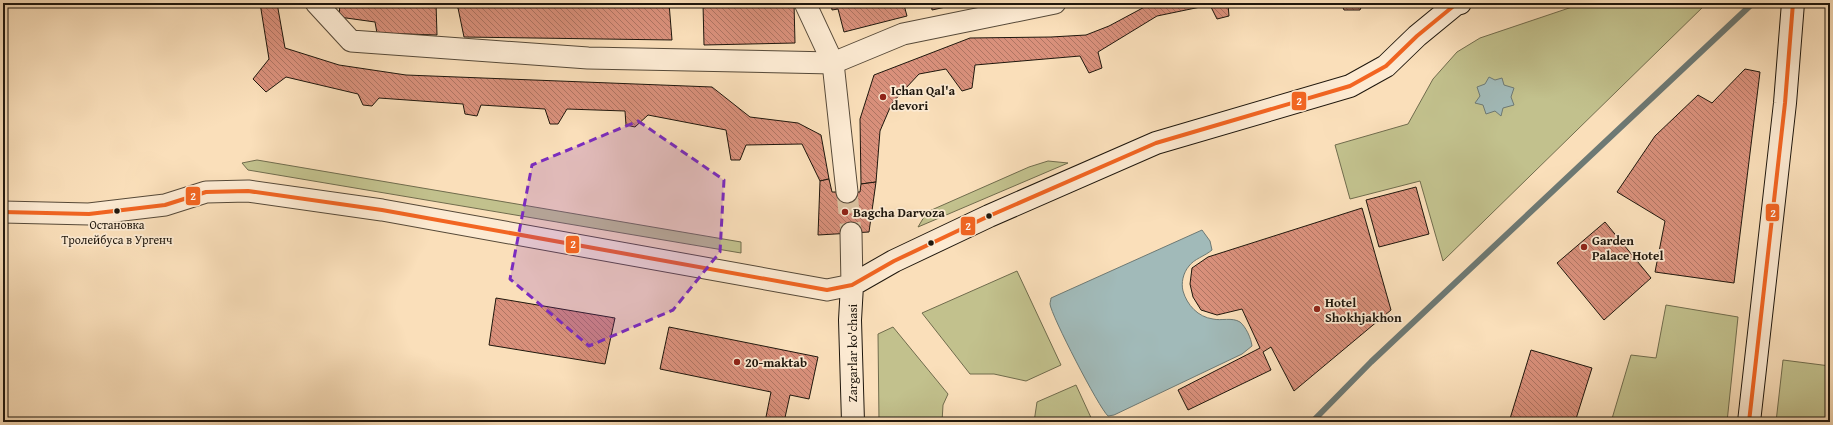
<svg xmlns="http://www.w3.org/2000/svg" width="1833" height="425" viewBox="0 0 1833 425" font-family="'Gentium Book Plus',serif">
	<defs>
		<pattern id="building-back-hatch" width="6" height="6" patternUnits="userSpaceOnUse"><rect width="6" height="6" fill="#d9907b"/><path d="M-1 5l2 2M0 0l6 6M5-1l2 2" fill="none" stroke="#af7563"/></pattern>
	</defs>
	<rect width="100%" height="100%" fill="#fadfba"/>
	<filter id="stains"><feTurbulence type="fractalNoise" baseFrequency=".005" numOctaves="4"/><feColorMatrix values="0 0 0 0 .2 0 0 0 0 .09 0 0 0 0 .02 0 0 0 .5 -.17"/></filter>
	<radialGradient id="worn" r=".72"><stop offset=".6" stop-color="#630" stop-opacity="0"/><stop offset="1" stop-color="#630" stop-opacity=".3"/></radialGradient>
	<!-- green -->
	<g fill="#c2c18d" stroke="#706c4d">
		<polygon points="1584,3 1707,3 1443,261 1420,181 1350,199 1335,145 1408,124 1433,79 1457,52 1480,38"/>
		<polygon points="257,160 741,242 741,253 248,170 242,163"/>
		<polygon points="1048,161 1068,163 918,227 927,212 1029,167"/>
		<polygon points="1017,271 1061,365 1026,381 994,374 970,374 922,313"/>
		<polygon points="1666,305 1738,317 1727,422 1611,422 1631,355 1656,358"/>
		<polygon points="893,327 948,394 943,405 942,422 879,422 878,334"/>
		<polygon points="1783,360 1830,366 1830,422 1776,422"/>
		<polygon points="1076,385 1093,422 1034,422 1037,402"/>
	</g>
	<!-- water -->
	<g fill="#a1bab9" stroke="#6d7974">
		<polygon points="1489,77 1495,80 1502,78 1504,85 1514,88 1511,97 1514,105 1503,108 1501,116 1495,111 1486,114 1483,105 1475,103 1480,96 1477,87 1485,84"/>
		<path d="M1202,230L1210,241L1212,250C1205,256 1194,259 1189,266C1183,273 1181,283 1183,291C1187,305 1198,317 1213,319C1221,321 1232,317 1240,322C1246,327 1251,338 1252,346L1242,354L1114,415L1108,416C1099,408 1051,315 1050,304C1050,303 1051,299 1051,298Z"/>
	</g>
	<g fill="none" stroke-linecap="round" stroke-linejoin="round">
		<!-- stream -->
		<polyline stroke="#6d7974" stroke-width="6" points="1312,422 1371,362 1753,3"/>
	</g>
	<!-- building -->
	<g fill="url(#building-back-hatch)" stroke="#1f170d">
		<polygon points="260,3 277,3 285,48 339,65 406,75 712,87 750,117 798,123 821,135 829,179 820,181 802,144 746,145 740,160 731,160 726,130 648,115 635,127 626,125 625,111 567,109 558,124 550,124 545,109 481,105 477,116 465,114 463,104 379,98 372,106 363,105 358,94 286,77 266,92 253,79 269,59"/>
		<polygon points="340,3 436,3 437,35 377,33 375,22 339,17"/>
		<polygon points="445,3 669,3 672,40 464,37 458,8"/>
		<polygon points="794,3 795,43 704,45 703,4"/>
		<polygon points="831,3 910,3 904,5 907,16 844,32 838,9 832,10"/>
		<polygon points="931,3 964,3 932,10"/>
		<polygon points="1152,3 1231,3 1228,4 1229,16 1217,19 1210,5 1157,16 1098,52 1102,68 1089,73 1080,56 975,65 972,88 962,91 946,69 919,74 892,103 880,131 876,182 861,184 860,119 874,75 970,38 1051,37 1086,35 1109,26"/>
		<polygon points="1341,3 1363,3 1360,10 1344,10"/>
		<polygon points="1745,69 1760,72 1734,283 1655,272 1665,221 1617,192 1655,136 1698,95 1712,103"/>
		<polygon points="829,179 832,192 860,192 861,184 876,182 869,232 818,235 820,181"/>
		<polygon points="1416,187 1429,234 1379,247 1366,200"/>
		<polygon points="1362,208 1391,310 1294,391 1271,347 1263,352 1271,370 1188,410 1178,390 1260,348 1242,309 1217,315 1201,310 1193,297 1190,284 1192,268 1208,257"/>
		<polygon points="1605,222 1651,278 1604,320 1557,263"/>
		<polygon points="496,298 615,318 605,364 489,345"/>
		<polygon points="669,327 818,357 809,399 790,395 784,422 765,422 771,392 660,369"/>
		<polygon points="1531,350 1592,368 1575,422 1509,422"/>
	</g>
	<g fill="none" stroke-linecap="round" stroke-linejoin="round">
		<!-- street-tunnel -->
		<polyline stroke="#d9c1a0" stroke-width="21" stroke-dasharray="21 10" stroke-linecap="butt" points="847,192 851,233"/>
		<defs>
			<g id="street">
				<polyline points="316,3 351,41 588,58 833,63 903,34 1055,3"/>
				<polyline points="805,3 833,63 847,192"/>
				<polyline points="3,212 89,214 165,205 206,192 248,191 382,210 827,290 852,285 851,233"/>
			</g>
			<g id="secondary">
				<polyline points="853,422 850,320 852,285 894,261 989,216 1156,143 1350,86 1386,66 1417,36 1456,4 1460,3"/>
				<polyline points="1749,422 1785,103 1793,3"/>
			</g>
		</defs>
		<!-- street casing -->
		<use href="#street" stroke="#564938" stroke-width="23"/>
		<!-- secondary casing -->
		<use href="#secondary" stroke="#1f170d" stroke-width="24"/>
		<!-- street -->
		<use href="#street" stroke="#fcead2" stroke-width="21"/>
		<!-- secondary -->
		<use href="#secondary" stroke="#fcead2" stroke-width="22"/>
		<defs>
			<g id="bus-1">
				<polyline points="3,212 89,214 165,205 206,192 248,191 382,210 827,290 852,285 894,261 989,216 1156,143 1350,86 1386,66 1417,36 1456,4 1460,3"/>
				<polyline points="1749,422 1785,103 1793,3"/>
			</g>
		</defs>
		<!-- bus-1 casing -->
		<use href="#bus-1" stroke="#fcead2" stroke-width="7"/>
		<!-- bus-1 -->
		<use href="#bus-1" stroke="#f26522" stroke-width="4"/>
	</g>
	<!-- marked area -->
	<path fill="#7b2cbf" fill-opacity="0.2" stroke="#7b2cbf" stroke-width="3" stroke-dasharray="8 5" stroke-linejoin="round" d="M638,121L724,180L720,252L673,310L589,346L510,279L532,165Z"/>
	<!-- markers -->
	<g fill="#8f2418" stroke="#fcead2" stroke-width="1.5">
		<circle cx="883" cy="97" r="4"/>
		<circle cx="845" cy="212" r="4"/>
		<circle cx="1584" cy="247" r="4"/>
		<circle cx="1317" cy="309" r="4"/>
		<circle cx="737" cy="362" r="4"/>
	</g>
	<g fill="#1f170d" stroke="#fcead2" stroke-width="1.5">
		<circle cx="117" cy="211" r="3.5"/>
		<circle cx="989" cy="216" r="3.5"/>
		<circle cx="931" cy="243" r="3.5"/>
	</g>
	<g text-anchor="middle" stroke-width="3.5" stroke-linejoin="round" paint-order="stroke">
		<!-- bus labels -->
		<g font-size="12" fill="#1f170d" stroke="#fcead2">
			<text x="117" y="229">Остановка<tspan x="117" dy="15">Тролейбуса в Ургенч</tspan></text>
		</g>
		<!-- poi labels -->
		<g font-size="13" font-weight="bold" fill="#1f170d" stroke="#fcead2" text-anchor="start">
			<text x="891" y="95">Ichan Qal'a<tspan x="891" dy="15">devori</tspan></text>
			<text x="853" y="217">Bagcha Darvoza</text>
			<text x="1592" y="245">Garden<tspan x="1592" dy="15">Palace Hotel</tspan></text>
			<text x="1325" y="307">Hotel<tspan x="1325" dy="15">Shokhjakhon</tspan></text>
			<text x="745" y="367">20-maktab</text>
		</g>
		<!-- street labels -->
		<g font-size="13" fill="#1f170d" stroke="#fcead2">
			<text transform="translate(852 353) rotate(-90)" y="5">Zargarlar ko'chasi</text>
		</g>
	</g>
	<g stroke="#fcead2" stroke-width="1.5">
		<rect x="1291" y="91" width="16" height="20" rx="4" fill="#f26522"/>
		<rect x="185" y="186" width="16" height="20" rx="4" fill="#f26522"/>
		<rect x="1765" y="203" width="15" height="19" rx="4" fill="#f26522"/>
		<rect x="960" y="216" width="16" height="20" rx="4" fill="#f26522"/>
		<rect x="565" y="235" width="15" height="19" rx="4" fill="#f26522"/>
	</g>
	<g font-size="11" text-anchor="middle" font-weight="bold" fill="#fff">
		<text x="1299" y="105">2</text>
		<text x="193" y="200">2</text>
		<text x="1773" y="217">2</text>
		<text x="968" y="230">2</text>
		<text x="573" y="248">2</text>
	</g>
	<!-- margin -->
	<rect width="1833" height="425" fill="none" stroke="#fadfba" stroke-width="16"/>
	<rect x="4" y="4" width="1825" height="417" fill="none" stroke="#1f170d" stroke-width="2"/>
	<rect x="8" y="8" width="1817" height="409" fill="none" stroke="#1f170d"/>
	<rect width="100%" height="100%" filter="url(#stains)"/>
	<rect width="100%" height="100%" fill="url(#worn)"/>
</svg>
